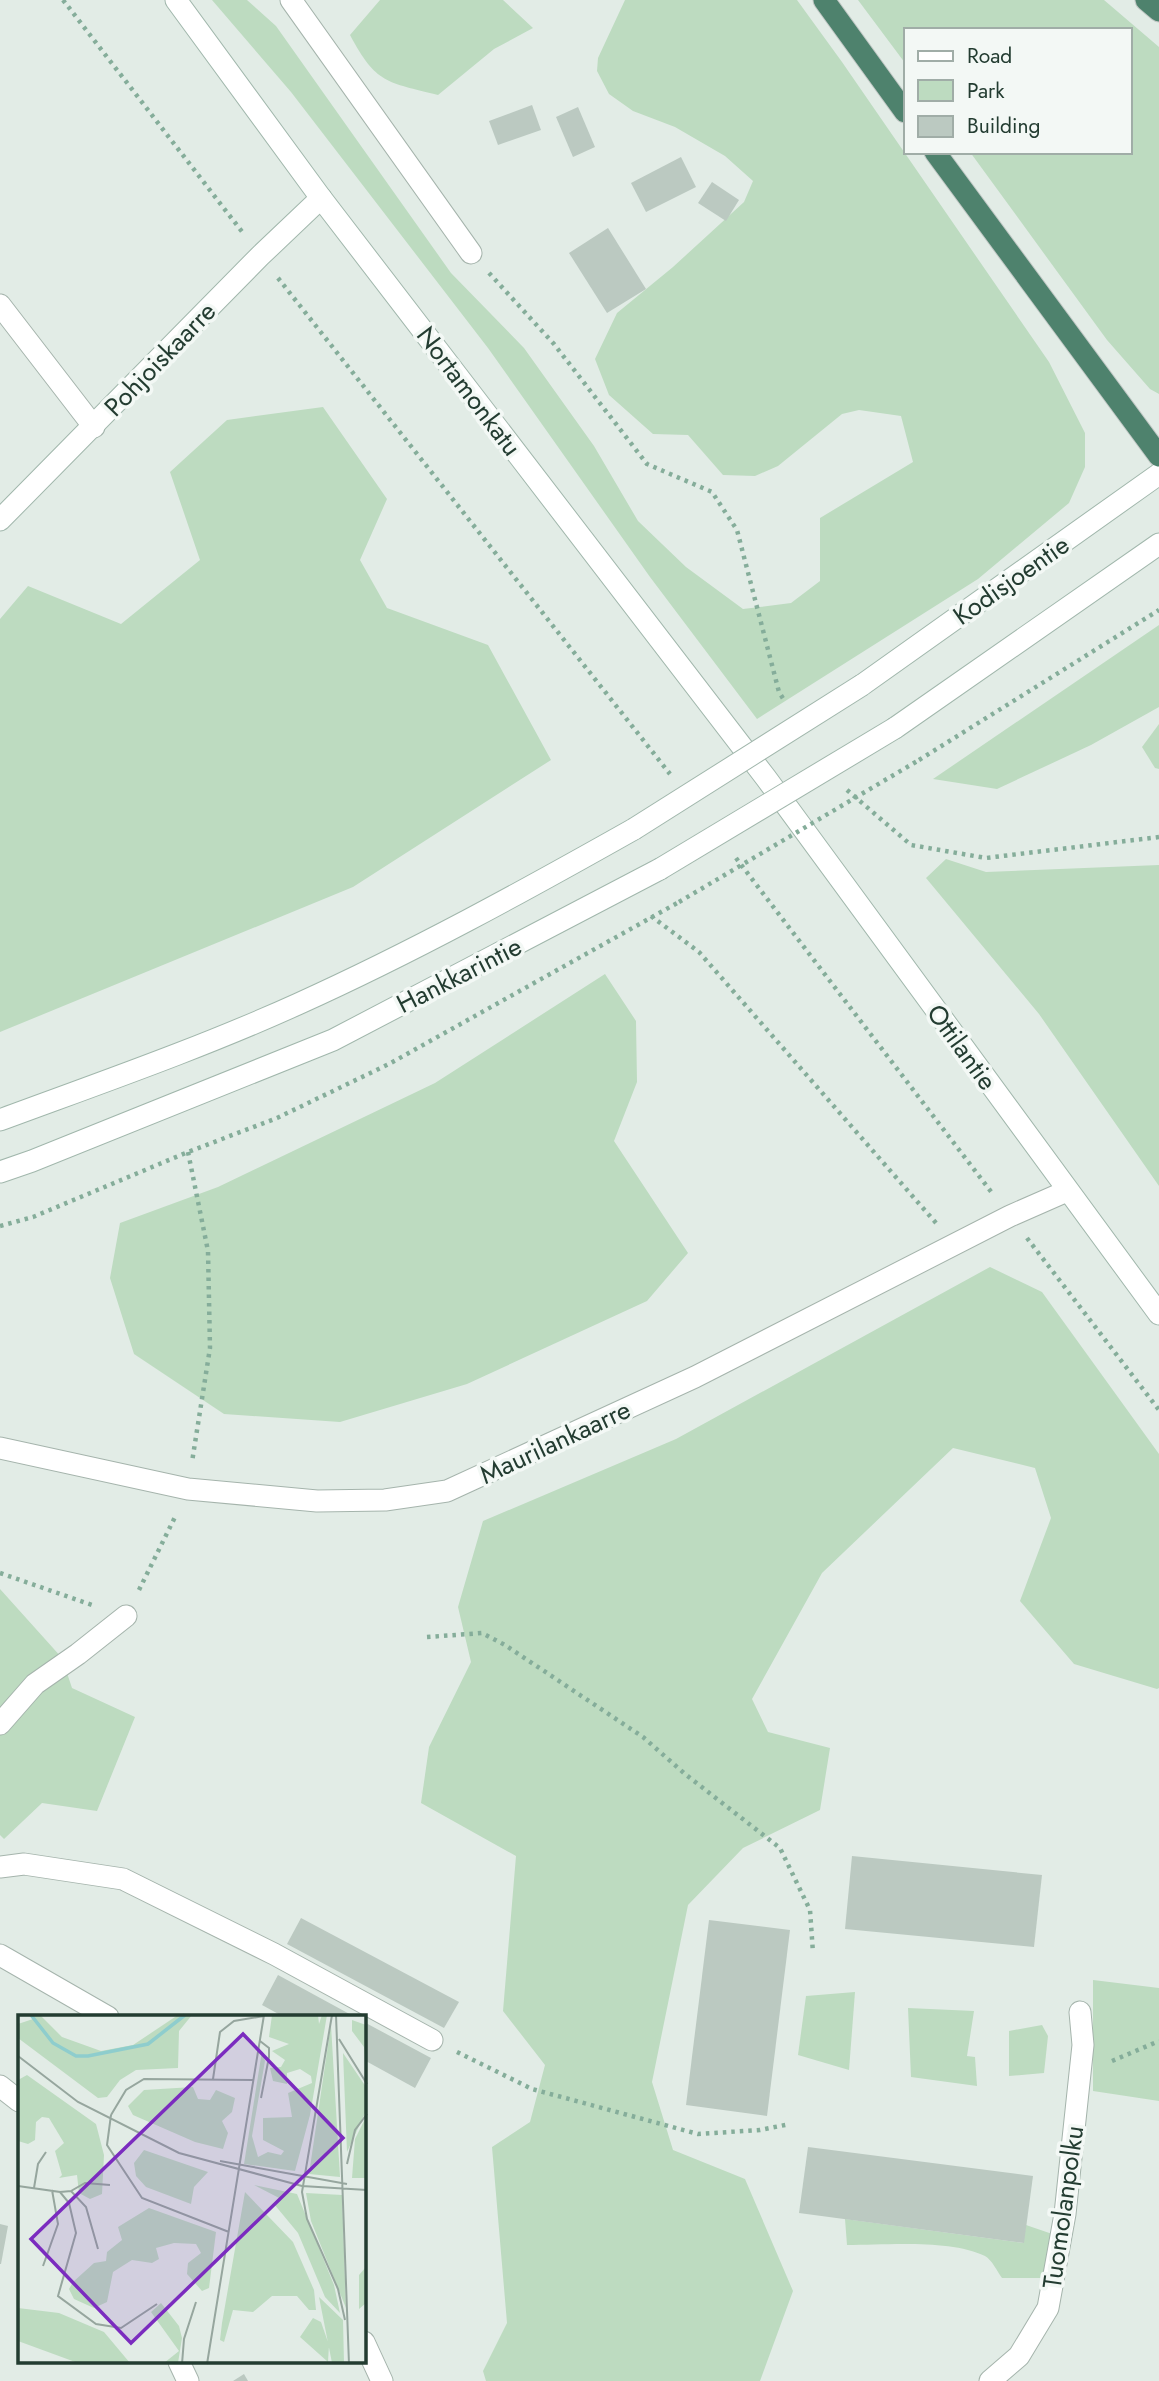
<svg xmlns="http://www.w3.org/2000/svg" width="1159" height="2381" viewBox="0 0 1159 2381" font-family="Jost,sans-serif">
	<rect width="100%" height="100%" fill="#e2ece6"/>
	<!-- green -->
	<g fill="#bddbc0">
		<polygon points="212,0 247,0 276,26 451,273 524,348 594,446 638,521 686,567 743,609 791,603 820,581 820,518 913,462 901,416 859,410 842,414 778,466 755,476 723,475 688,435 653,434 609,395 595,359 617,313 673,267 744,202 753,181 725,156 675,127 633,111 609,94 597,71 598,58 625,0 797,0 842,62 1049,362 1085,433 1085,467 1069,503 978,579 757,719 650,577 488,348 291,92"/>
		<path d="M380,0H503L533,28L494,49L438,95C387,82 376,84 350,35Z"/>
		<polygon points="858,0 1104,0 1159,47 1159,394 1150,389 1107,340 970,152 1129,152 1129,30 905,30 905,63"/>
		<polygon points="323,407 387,499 360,560 387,608 488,645 551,760 353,887 0,1032 0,619 28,586 121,624 200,560 170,472 227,420"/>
		<polygon points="1159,625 1159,707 1091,745 997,789 933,779"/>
		<polygon points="1159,724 1159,769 1155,768 1142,747"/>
		<polygon points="946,859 986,872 1159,865 1159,1186 1039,1014 926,878"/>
		<polygon points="605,974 636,1021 637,1082 614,1141 688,1253 647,1301 467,1384 340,1422 224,1414 134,1354 110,1278 120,1223 218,1187 435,1083"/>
		<polygon points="990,1267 1042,1292 1159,1454 1159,1688 1157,1689 1074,1664 1020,1601 1051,1518 1035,1468 953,1448 822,1573 752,1699 768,1732 830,1748 820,1810 743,1848 688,1905 652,2082 673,2150 745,2179 793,2291 760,2381 486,2381 483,2371 507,2323 492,2147 530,2122 545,2065 503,2011 516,1856 421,1803 429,1747 471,1662 458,1607 483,1521 676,1439"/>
		<polygon points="0,1589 62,1658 72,1688 135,1717 97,1811 42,1803 4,1839 0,1835"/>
		<polygon points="1093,1980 1159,1988 1159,2101 1093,2091"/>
		<polygon points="855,1992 849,2070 798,2055 806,1996"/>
		<polygon points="908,2008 974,2011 967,2056 975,2057 977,2086 911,2077"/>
		<polygon points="1042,2025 1048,2036 1044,2073 1009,2076 1009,2031"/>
		<path d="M845,2219L1023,2243L1026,2225L1061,2237L1054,2278H1002C997,2271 992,2260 985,2256C950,2239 886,2245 847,2245Z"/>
	</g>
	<!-- building -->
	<g fill="#bbc9c1">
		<polygon points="532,105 541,130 498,145 489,121"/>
		<polygon points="578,107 595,147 573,157 556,117"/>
		<polygon points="681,157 696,187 646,212 631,183"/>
		<polygon points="712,182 739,200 726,221 698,203"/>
		<polygon points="608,228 646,289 607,313 569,253"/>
		<polygon points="852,1856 1042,1875 1034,1947 845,1929"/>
		<polygon points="301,1918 459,2002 444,2028 287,1944"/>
		<polygon points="709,1920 790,1930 767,2116 686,2105"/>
		<polygon points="278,1975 355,2017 284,2017 262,2005"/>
		<polygon points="364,2022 431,2058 415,2088 364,2060"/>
		<polygon points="808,2147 1033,2176 1024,2243 799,2213"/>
		<polygon points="0,2224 8,2226 1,2264 0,2264"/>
		<polygon points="244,2374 248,2381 233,2381"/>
	</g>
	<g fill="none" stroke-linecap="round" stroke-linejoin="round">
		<defs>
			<g id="service">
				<polyline points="291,0 471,253"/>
				<polyline points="0,305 94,427"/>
				<polyline points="0,1724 35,1684 78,1654 126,1616"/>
				<polyline points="0,1867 24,1864 123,1879 274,1954 432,2040"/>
				<polyline points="0,2086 19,2101"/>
				<polyline points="179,2362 188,2381"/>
			</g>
			<g id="minor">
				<polyline points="0,1448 188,1489 317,1501 385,1500 447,1491 695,1377 1010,1216 1067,1191"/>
				<polyline points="0,1955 108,2017"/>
				<polyline points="364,2342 382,2381"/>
				<polyline points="990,2381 1019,2356 1048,2308 1065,2214 1083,2045 1080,2012"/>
			</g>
			<g id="secondary">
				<polyline points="176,0 321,198 766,778 1159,1314"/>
				<polyline points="0,520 260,256 321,198"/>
				<polyline points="862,685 1159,474"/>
				<polyline points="895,728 1159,544"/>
				<path d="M0,1120C100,1083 201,1048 298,1004C413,952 524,891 634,829"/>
				<polyline points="0,1172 32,1161 333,1040 660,869"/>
			</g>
			<g id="trunk">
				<polyline points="824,0 905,112"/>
				<polyline points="1146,0 1159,11"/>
				<polyline points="935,152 1159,456"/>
			</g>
		</defs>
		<!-- service casing -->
		<use href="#service" stroke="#a5b4ac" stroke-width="23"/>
		<!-- minor casing -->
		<use href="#minor" stroke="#a5b4ac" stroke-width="23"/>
		<!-- secondary casing -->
		<use href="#secondary" stroke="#a1b7ac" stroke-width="23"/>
		<!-- trunk casing -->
		<use href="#trunk" stroke="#c1c8c5" stroke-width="23"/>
		<!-- path -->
		<g stroke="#85ad9a" stroke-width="4.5" stroke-dasharray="3.5 5" stroke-linecap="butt">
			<polyline points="63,0 243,233"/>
			<polyline points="489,273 554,344 647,464 712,492 737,530 779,692 784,700"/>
			<polyline points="278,278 670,774"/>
			<polyline points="919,760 1159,610"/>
			<polyline points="847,790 911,845 986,858 1159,837"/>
			<polyline points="736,858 992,1193"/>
			<polyline points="651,916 699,952 936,1223"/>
			<polyline points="188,1152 208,1251 210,1348 192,1462"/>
			<polyline points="0,1226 33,1217 188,1152 277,1118 389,1064 679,902"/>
			<polyline points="1027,1238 1159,1410"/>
			<polyline points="0,1573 92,1605"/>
			<polyline points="139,1590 175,1517"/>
			<polyline points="427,1637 482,1633 505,1645 643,1737 685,1774 780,1848 810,1910 813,1953"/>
			<polyline points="457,2052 532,2089 698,2134 760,2130 790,2124"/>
			<polyline points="1112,2061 1159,2041"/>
		</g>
		<!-- service -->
		<use href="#service" stroke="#fff" stroke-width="21"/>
		<!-- minor -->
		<use href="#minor" stroke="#fff" stroke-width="21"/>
		<!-- secondary -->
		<use href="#secondary" stroke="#fff" stroke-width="21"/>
		<!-- trunk -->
		<use href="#trunk" stroke="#4e826d" stroke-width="21"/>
		<defs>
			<g id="secondary-bridge">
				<polyline points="634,829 862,685"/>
				<polyline points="660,869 895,728"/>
			</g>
		</defs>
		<!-- secondary-bridge casing -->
		<use href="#secondary-bridge" stroke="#a1b7ac" stroke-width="23" stroke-linecap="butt"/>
		<!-- path-bridge -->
		<polyline stroke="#85ad9a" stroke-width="4.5" stroke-dasharray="3.5 5" stroke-linecap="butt" points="679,902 919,760"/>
		<!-- secondary-bridge -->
		<use href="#secondary-bridge" stroke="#fff" stroke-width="21"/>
	</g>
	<g text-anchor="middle" stroke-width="7" stroke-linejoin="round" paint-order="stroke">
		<!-- street labels -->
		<g font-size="26" fill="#233c31" stroke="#f3f8f5">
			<text transform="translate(160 359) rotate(-46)" y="9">Pohjoiskaarre</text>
			<text transform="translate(469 391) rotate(53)" y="9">Nortamonkatu</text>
			<text transform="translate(1011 580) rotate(-35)" y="9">Kodisjoentie</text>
			<text transform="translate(459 975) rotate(-27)" y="9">Hankkarintie</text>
			<text transform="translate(962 1047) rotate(54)" y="9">Ottilantie</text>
			<text transform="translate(555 1442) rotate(-25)" y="9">Maurilankaarre</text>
			<text transform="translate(1063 2207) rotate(-82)" y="9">Tuomolanpolku</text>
		</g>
	</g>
	<!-- overview -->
	<g transform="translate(18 2015)">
		<rect width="348" height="348" fill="#e2ece6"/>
		<path d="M13,0H22L44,22L83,36L115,30L160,0H174L161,16L160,53L118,55L102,65L89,82L80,83L0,23V9L15,4ZM254,0H300L301,9L304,0H309L292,100L277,156L226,149L244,36L247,46L234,121L240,142L250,137L263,140L266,136L245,125V103L274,102L270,78L294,68L293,61L282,54L269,58V69L255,66L252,53L263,52L267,45L254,36L271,29L251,22ZM334,5L348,10V51L346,32L334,16ZM313,10L322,162L291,159ZM325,38L348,72V96L329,137ZM9,60L78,109L86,140L84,179L72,184L61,178L59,160L41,163L44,160L37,136L46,128L31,103L24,102L18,107L17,125L10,129L0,126V65ZM175,72L180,84L192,85L198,75L217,83L214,97L204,106L210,118L205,134L177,127L115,100L110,91L126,75ZM348,102V163H334L337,124ZM126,135L190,157L176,172L173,189L128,172L118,161L116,148ZM236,170L279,179L316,270L322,298L307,282L280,218L256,189L263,184ZM227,177L275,227L296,275L298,295H291L279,281H254L235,297L215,295L206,327L202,325L204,308ZM288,178L324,180L328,293L293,206ZM131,193L198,217L191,273L184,276L169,259L170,248L183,238L178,229L156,228L138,233L141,244L134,248L114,245L95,257L89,287L76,293L56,284L51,274L55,267L76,248L88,246L89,237L104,225L100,212ZM348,252V288L341,294V260ZM301,282L325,305L326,348H314ZM143,288L161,311L164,323L160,348H146L161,336L133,297ZM0,293L41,298L86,317L112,348H60L0,326ZM295,303L303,307L311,330L310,347L282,322Z" fill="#bddbc0"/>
		<path fill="none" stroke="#8ecdcd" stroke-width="3.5" d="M13,0L35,28L58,41H70L130,29L167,0"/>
		<path fill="none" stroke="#96a69e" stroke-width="2" d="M314,0L284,177L289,204L320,274L327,305M318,0L331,349M321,24L349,69M242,26L251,33V42L243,83M0,41L60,87L161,138L284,171L349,175M195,64L202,17L216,6L246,1M93,100L89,130L124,183L211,217M93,100L108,75L126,64L235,65M202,146L329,169M329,149L337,115L349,99M0,171L42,177L51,188L58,218L40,281L78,309L103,313L139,289M16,173L20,149L28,137M53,176L67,168L92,170M42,177L53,176L68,192L80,234M25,251L40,209L34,175M164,349L166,324L178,287M189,349L246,0"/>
		<path fill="#7b2cbf" fill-opacity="0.15" stroke="#7b2cbf" stroke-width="3.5" d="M225,19L325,123L113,328L13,224Z"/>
		<rect width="348" height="348" fill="none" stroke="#233c31" stroke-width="3.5"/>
	</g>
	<!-- legend -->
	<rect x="904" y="28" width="228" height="126" fill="#f3f8f5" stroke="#a0ada7" stroke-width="2"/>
	<rect x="918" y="51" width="35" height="10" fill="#ffffff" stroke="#a0ada7" stroke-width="2"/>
	<text x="967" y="63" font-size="21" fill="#233c31">Road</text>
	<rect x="918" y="80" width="35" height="21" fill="#bddbc0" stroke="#a0ada7" stroke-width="2"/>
	<text x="967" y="98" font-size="21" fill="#233c31">Park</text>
	<rect x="918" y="116" width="35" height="21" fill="#bbc9c1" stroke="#a0ada7" stroke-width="2"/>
	<text x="967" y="133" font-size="21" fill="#233c31">Building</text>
</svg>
